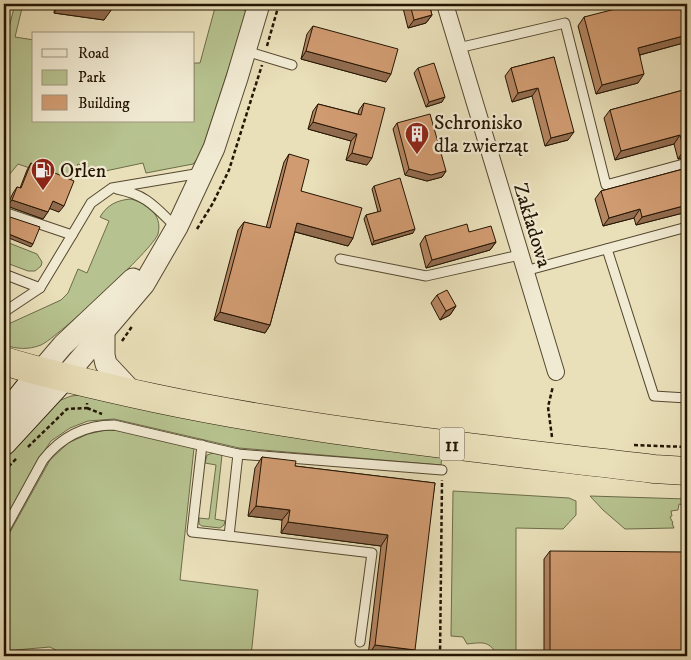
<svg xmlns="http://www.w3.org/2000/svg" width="691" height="660" viewBox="0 0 691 660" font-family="'IM FELL DW Pica',serif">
	<rect width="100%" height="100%" fill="#e9dfb9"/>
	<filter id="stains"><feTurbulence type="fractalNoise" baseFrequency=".004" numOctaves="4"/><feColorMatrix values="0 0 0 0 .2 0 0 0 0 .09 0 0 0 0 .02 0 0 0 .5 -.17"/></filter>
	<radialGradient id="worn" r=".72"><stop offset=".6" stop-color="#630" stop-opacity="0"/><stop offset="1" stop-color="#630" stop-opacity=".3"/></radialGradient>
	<!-- green -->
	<g fill="#b6c28f" stroke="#6d6c49">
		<polygon points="15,4 23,4 15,37 34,40 34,121 194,121 194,63 200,63 216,4 235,4 247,12 200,156 193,164 146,173 143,163 96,173 95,169 78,164 70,182 18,164 5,180 4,180 4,47"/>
		<path d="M131,199C146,203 163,214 158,234C154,248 57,338 41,345C28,350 17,349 4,345V326L61,300L68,293L78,269L87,273L109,221L100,217C107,205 117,200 131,199Z"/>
		<polygon points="4,241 37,254 42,262 41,266 35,271 28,271 4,262"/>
		<polygon points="80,395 442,455 441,465 239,448 114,419 88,421 70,428 51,441 37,462 4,521 4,454 56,402 71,396"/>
		<polygon points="106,430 125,431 194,448 180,580 258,590 251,656 67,656 50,647 4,651 4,543 50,460 68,443 88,434"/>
		<polygon points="213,453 222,455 215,519 225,521 224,525 220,528 202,526 199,524 199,518 209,519 216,465 205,463 207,455"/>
		<path d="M453,491L569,498L576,501V515L563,529L516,528V656H499C488,641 485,642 467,644L463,637L451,636Z"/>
		<polygon points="590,496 687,499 687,506 679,504 678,510 671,511 672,516 670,517 673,523 672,523 674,528 625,529 603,510"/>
	</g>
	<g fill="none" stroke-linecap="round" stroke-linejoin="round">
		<defs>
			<g id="service">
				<polyline points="458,48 565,23 606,185 687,163"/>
				<polyline points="246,51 292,65"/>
				<path d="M117,189C147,195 155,207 176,227"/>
				<polyline points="4,212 72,235 91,203 112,188 201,173"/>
				<polyline points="607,249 654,396 687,398"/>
				<polyline points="340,259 426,276 520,255"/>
				<polyline points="525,271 687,227"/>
				<polyline points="4,274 40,288"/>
				<polyline points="4,312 40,288 72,235"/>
				<polyline points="202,445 192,532 229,536 238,454"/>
				<path d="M4,531L43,460C61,437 84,425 114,425L238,454L442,470"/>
				<polyline points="229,536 372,553 360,642"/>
			</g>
			<polyline id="minor" points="445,4 556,372"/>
			<g id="tertiary">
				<polyline points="104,330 104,355 106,364 134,394"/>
				<polyline points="40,372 63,345 133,279"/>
				<polyline points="64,378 144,284 177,227 214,148 237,78 259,4"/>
			</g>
			<g id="secondary">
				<polyline points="4,417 40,372"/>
				<polyline points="4,443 64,378"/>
			</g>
			<path id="trunk" d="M4,361C53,376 103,387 154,398C319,433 487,449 654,469L687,471"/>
		</defs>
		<!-- service casing -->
		<use href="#service" stroke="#554830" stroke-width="11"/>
		<!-- minor casing -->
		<use href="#minor" stroke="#554830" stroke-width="18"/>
		<!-- tertiary casing -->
		<use href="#tertiary" stroke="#554830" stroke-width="23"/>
		<!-- secondary casing -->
		<use href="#secondary" stroke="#241503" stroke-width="26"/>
		<!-- trunk casing -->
		<use href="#trunk" stroke="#241503" stroke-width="29"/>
		<!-- path -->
		<g stroke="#241503" stroke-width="2.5" stroke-dasharray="4 2.5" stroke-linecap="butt">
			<polyline points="267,46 279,4"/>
			<polyline points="197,229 213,203 229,170 262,65"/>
			<polyline points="122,341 133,325"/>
			<polyline points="87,408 102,414"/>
			<polyline points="552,437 548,407 553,386"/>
			<polyline points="634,445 687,447"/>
			<polyline points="28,447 67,409 87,408 87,403"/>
			<polyline points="4,471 17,458"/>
			<polyline points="440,656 442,480"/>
		</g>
		<!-- service -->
		<use href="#service" stroke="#f1ead2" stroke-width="9"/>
		<!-- minor -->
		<use href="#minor" stroke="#f1ead2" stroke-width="16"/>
		<!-- tertiary -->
		<use href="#tertiary" stroke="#f1ead2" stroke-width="21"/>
		<!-- secondary -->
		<use href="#secondary" stroke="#f1ead2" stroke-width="24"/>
		<!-- trunk -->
		<use href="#trunk" stroke="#e9dfb9" stroke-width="28"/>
	</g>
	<!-- wall -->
	<g fill="#b48561" stroke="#241503">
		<polygon points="55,4 112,4 104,20 54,13"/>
		<polygon points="402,4 429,4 432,15 426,23 408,28"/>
		<polygon points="687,4 687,42 640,55 638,83 596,94 578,26 584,17"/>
		<polygon points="313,26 386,82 301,59 307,34"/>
		<polygon points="554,57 568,140 545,146 532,96 512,102 505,76 511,68"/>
		<polygon points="418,68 442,102 426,107 414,73"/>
		<polygon points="687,89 687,157 678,159 674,144 615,160 604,118 610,110"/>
		<polygon points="364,103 367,165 346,160 351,141 308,129 313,111 318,104 358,114 359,110"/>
		<polygon points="397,123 446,171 442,177 427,181 405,175 393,129"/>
		<polygon points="289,154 301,191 353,238 348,246 295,232 270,325 265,333 214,320 238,230 244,222 266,228 284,162"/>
		<polygon points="31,163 59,212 50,208 43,219 7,206 13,193 17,187 20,188 27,170"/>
		<polygon points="687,163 687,212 636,225 634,218 603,226 595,199 601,191 683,169"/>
		<polygon points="374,186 413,233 372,245 364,219 366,215 378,212 372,189"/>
		<polygon points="469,232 496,242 490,250 426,268 420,244 425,236"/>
		<polygon points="437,295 456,306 450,315 440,320 431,303"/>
		<polygon points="262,457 295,466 435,483 410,656 368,656 381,546 281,533 282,520 248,516 255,468"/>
		<polygon points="550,551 687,656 544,656 544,559"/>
	</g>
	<!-- shaded-wall -->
	<g fill="#926c4f" stroke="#241503">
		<polygon points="60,4 75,4 112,9 104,20 54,13"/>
		<polygon points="432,15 426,23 408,28 414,20"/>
		<polygon points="687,35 687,42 632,57 638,48"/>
		<polygon points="306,51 391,74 386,82 301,59"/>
		<polygon points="644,74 638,83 596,94 602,85"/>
		<polygon points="538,88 532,96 512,102 518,93"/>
		<polygon points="445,97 442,102 426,107 429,102"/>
		<polygon points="313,122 357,134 351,141 308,129"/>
		<polygon points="574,132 568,140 545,146 551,138"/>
		<polygon points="680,135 674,144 615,160 621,151"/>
		<polygon points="684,150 687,150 687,157 678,159"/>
		<polygon points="352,153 372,158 367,165 346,160"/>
		<polygon points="409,169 446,171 442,177 427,181 405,175"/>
		<polygon points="12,200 48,212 43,219 7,206"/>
		<polygon points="53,201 64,206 59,212 48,208"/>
		<polygon points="687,205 687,212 636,225 642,217"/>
		<polygon points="640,209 634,218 603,226 609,218"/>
		<polygon points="297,223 353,238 348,246 292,231"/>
		<polygon points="415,229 413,233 372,245 374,241"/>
		<polygon points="4,232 33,244 31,247 4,236"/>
		<polygon points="496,242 490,250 426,268 432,260"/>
		<polygon points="456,306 450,315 440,320 446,311"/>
		<polygon points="220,312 270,325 265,333 214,320"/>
		<polygon points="256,506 290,510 282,520 248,516"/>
		<polygon points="288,522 388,535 381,546 281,533"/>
		<polygon points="375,645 415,650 410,656 368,656"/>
	</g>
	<!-- building -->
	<g fill="#d19b71" stroke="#241503">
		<polygon points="75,4 112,4 112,9"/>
		<polygon points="410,4 429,4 432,15 414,20"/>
		<polygon points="635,4 687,4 687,35 638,48 644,74 602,85 584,17"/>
		<polygon points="313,26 398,49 391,74 306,51"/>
		<polygon points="554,57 574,132 551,138 538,88 518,93 511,68"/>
		<polygon points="434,63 445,97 429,102 418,68"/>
		<polygon points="687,89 687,150 684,150 680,135 621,151 610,110"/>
		<polygon points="364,103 385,108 372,158 352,153 357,134 313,122 318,104 361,115"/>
		<polygon points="430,114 446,171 431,175 409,169 397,123"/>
		<polygon points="289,154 309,160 301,191 362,208 353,238 297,223 270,325 220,312 244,222 270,228"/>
		<polygon points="31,163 74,181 64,206 53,201 48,212 12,200 17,187 21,188"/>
		<polygon points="687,168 687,205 642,217 640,209 609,218 601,191"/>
		<polygon points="400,178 415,229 374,241 366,215 381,211 374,186"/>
		<polygon points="4,215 40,227 33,244 4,232"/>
		<polygon points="467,224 469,232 491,226 496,242 432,260 425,236"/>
		<polygon points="447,290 456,306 446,311 437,295"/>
		<polygon points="262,457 296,461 295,466 435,483 415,650 375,645 388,535 288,522 290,510 256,506"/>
		<polygon points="550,551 687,552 687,656 550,656"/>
	</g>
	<!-- icons -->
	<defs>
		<symbol id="building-pin" viewBox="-11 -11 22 30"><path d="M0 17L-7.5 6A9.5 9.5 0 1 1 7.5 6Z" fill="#8f2418" stroke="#f1ead2"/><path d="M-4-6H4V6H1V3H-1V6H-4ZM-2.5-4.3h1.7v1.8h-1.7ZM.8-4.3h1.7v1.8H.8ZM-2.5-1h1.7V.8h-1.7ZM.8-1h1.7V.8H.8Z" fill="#fff"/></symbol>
		<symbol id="fuel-pin" viewBox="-11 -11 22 30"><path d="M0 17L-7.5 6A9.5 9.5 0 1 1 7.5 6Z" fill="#8f2418" stroke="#f1ead2"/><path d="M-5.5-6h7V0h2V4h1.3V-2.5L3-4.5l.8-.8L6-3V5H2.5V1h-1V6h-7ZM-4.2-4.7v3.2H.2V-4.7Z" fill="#fff"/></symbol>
	</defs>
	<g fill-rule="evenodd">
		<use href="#building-pin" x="403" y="120" width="28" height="38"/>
		<use href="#fuel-pin" x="29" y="156" width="28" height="38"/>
	</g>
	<g text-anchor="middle" stroke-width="4.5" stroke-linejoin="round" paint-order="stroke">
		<!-- shield labels -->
		<rect fill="#f1ead2" stroke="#625541" stroke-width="1" x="439.5" y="427.5" width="25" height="33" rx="4"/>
		<g font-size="19" font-weight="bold" fill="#241503">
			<text x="452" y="451">11</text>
		</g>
		<!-- poi labels -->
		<g font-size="20" fill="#241503" stroke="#f1ead2" text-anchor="start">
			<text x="434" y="129">Schronisko<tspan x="434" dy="23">dla zwierząt</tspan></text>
			<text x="60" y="177">Orlen</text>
		</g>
		<!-- street labels -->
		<g font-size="20" fill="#241503" stroke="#f1ead2">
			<text transform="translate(533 225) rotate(73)" y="7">Zakładowa</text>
		</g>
	</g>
	<!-- margin -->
	<rect width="691" height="660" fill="none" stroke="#e9dfb9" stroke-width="20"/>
	<rect x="5" y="5" width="681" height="650" fill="none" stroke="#241503" stroke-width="2.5"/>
	<rect x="10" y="10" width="671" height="640" fill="none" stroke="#241503"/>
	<!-- legend -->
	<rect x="32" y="32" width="162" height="90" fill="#f1ead2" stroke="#9f957f"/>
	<rect x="42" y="49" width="25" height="8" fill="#f1ead2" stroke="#9f957f"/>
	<text x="78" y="58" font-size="15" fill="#241503">Road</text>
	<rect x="42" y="70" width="25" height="15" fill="#b6c28f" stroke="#9f957f"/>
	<text x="78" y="82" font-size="15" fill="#241503">Park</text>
	<rect x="42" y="95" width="25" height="15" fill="#d19b71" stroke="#9f957f"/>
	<text x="78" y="108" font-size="15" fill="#241503">Building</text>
	<rect width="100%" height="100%" filter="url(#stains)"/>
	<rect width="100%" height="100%" fill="url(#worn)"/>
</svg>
